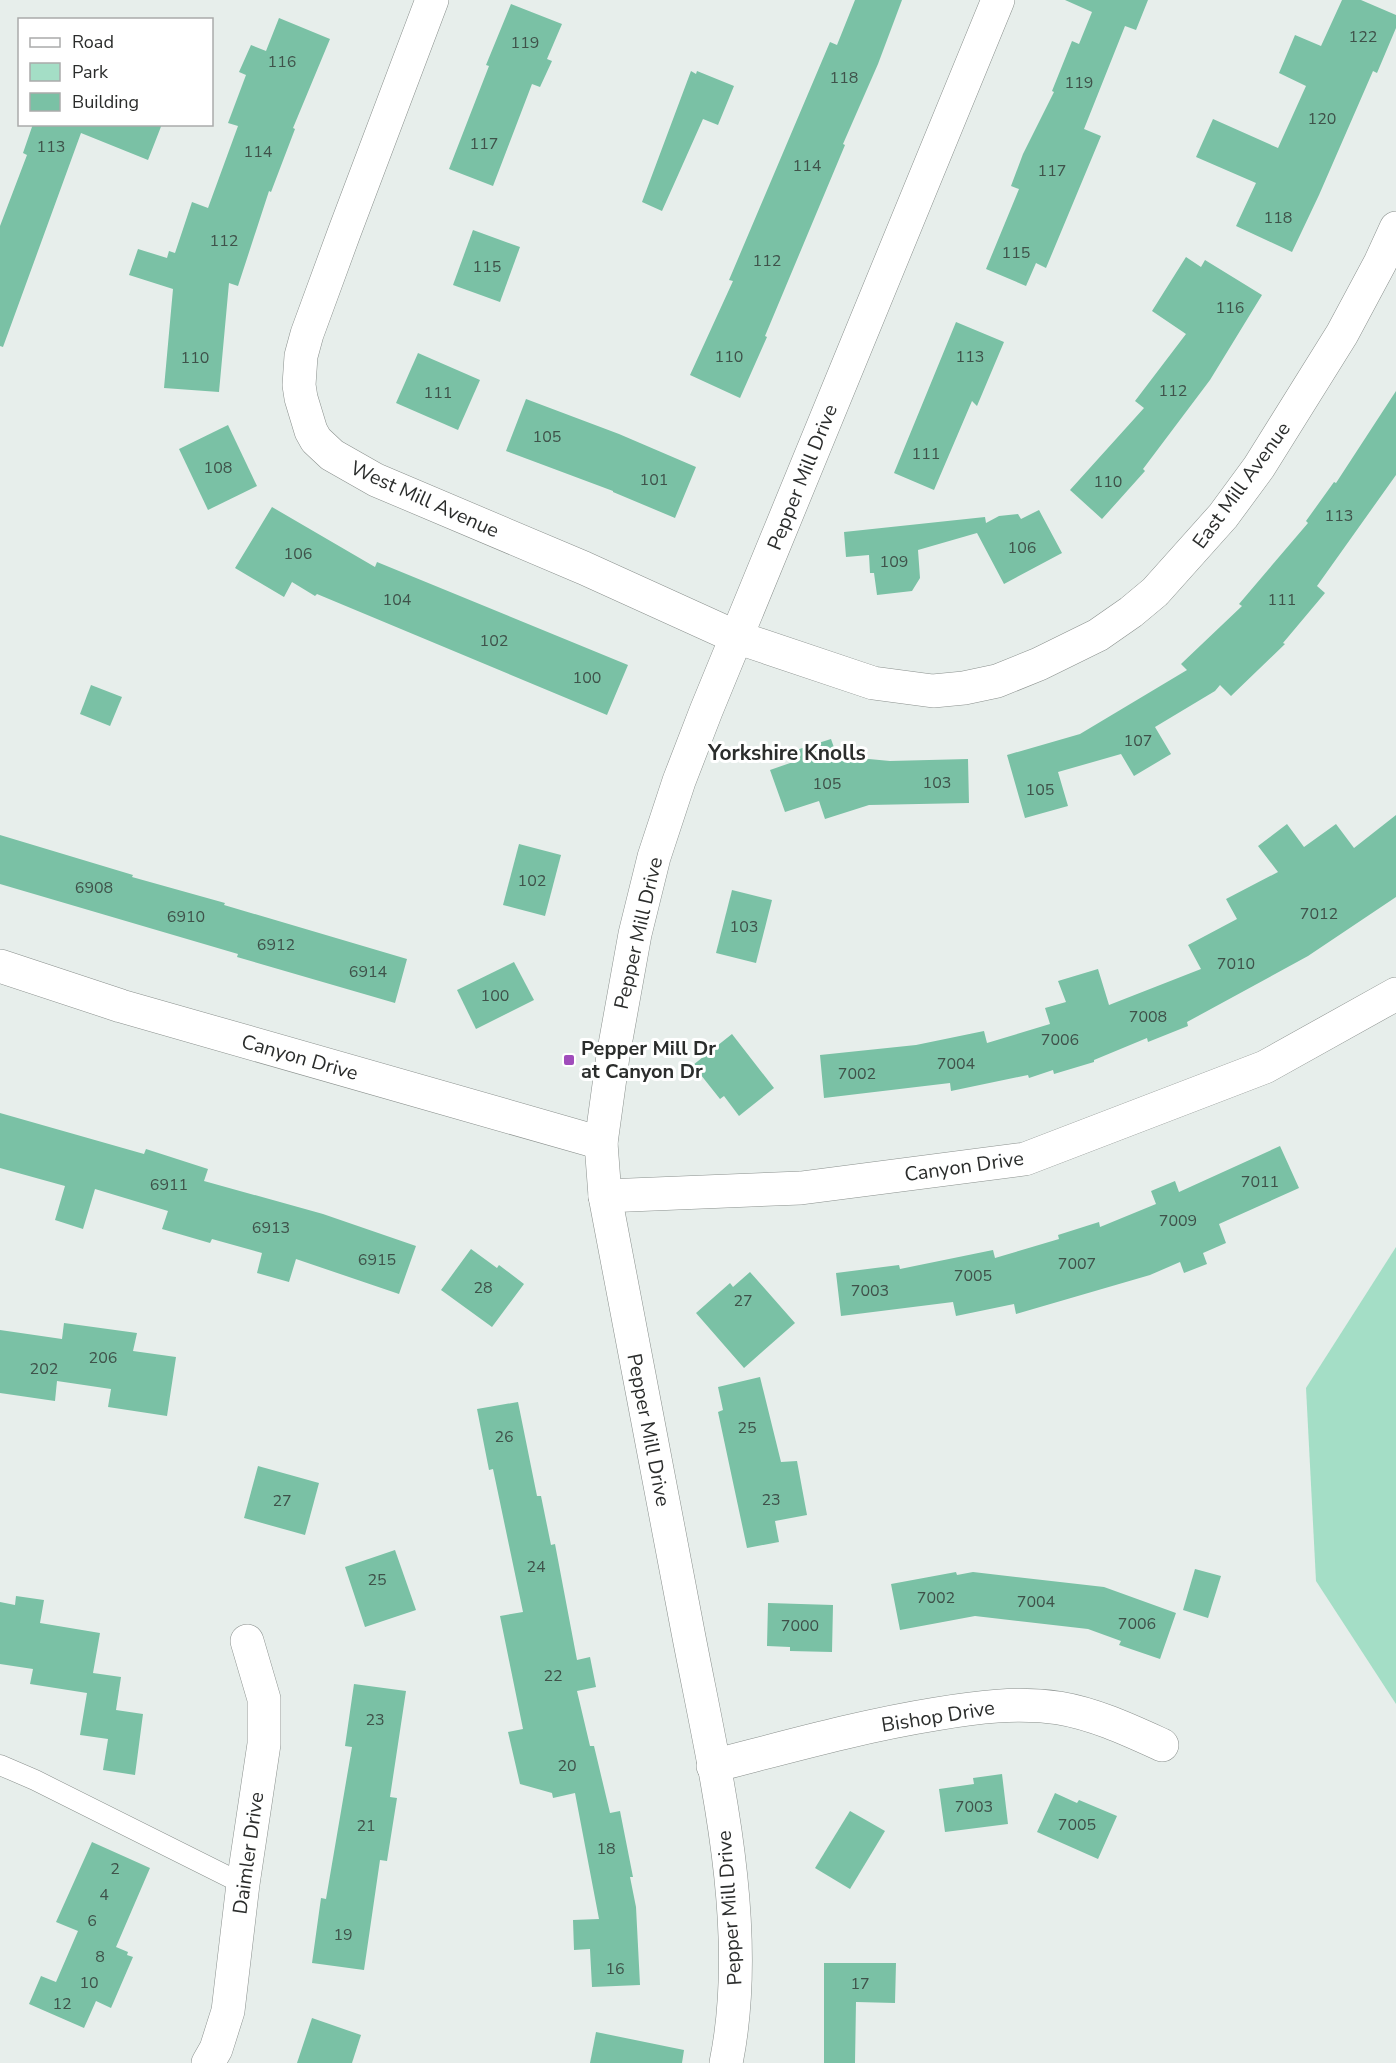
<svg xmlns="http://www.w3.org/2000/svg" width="1396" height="2063" viewBox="0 0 1396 2063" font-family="'Nunito Sans',sans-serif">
	<rect width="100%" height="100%" fill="#e7eeeb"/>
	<!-- green -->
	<polygon fill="#a4dec6" points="1396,1247 1396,1704 1316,1581 1306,1388"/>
	<!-- building -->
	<g fill="#7ac1a5">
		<polygon points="855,0 902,0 878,64 843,144 845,145 765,336 767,337 740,398 690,375 733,281 729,280 830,42 837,45"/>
		<polygon points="1065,0 1148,0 1136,30 1125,26 1084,129 1101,136 1046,268 1036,263 1026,286 986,269 1019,189 1011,186 1023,154 1054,92 1052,91 1072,41 1079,44 1092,12"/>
		<polygon points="1342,0 1361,0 1396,15 1396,28 1377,73 1373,71 1319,195 1292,252 1236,226 1256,183 1196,157 1213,119 1278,148 1306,86 1279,73 1295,35 1321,46"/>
		<polygon points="511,4 562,24 547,59 552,61 540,87 532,84 493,186 449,169 489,66 486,65"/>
		<polygon points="279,18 330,39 293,128 295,129 271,192 269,191 238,286 229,283 219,392 164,388 173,289 129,275 138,249 167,258 169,251 175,253 192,202 208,208 238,126 228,123 246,75 239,72 251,45 266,51"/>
		<polygon points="691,71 696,74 697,71 734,86 718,125 703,119 662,211 642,202"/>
		<polygon points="33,124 162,124 148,160 81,133 3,347 0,346 0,226 27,155 23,153"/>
		<polygon points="473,230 520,247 500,302 453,285"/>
		<polygon points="1186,257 1201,267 1205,260 1262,295 1210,380 1143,469 1145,471 1102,519 1070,490 1144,408 1135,401 1186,334 1152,311"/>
		<polygon points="956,322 1004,342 977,406 972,401 934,490 894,473"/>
		<polygon points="418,353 480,380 458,430 396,403"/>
		<polygon points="1396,391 1396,475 1317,586 1325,593 1283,643 1285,644 1231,696 1220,685 1215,691 1155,727 1171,754 1134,776 1121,754 1058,772 1068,806 1025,818 1007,755 1080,734 1187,670 1181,664 1242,606 1239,604 1308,523 1306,521 1334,482 1336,483"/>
		<polygon points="526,399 619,434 696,467 675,518 613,492 613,491 506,451"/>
		<polygon points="228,425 257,486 208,510 179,449"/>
		<polygon points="272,507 375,567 377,562 628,665 607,715 317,594 315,596 292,582 284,597 235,568"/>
		<polygon points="1039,510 1062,553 1004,584 977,533 918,550 920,578 912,591 877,595 874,573 870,573 869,555 846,557 844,532 985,517 986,523 999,516 1018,514 1021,519"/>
		<polygon points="91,685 122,697 110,726 80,714"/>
		<polygon points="831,739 837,756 890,761 968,759 969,803 869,805 825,819 819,801 785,812 770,770 793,762 790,752"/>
		<polygon points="1396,815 1396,897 1308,956 1187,1022 1188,1026 1148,1042 1147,1038 1094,1060 1094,1062 1054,1074 1053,1070 1029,1078 1028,1075 951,1091 950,1083 824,1098 820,1055 916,1045 984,1031 987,1043 1050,1024 1045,1008 1066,1002 1058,981 1098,969 1109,1005 1201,969 1188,945 1237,919 1226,899 1278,872 1258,846 1287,824 1304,847 1336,824 1354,848"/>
		<polygon points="0,835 133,875 132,877 225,903 224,905 407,959 395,1003 237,957 238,954 0,884"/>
		<polygon points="519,844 561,855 545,916 503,905"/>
		<polygon points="732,890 772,900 756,963 716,953"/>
		<polygon points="514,962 534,1000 476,1029 457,990"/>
		<polygon points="732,1034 774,1088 739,1116 724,1096 720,1099 693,1065"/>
		<polygon points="0,1113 144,1154 146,1149 208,1169 204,1181 323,1214 416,1246 399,1294 296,1259 289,1282 257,1273 262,1253 212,1239 210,1243 162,1229 168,1211 95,1189 83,1229 55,1220 65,1186 0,1168"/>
		<polygon points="1280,1146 1299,1188 1219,1224 1226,1243 1203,1253 1207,1264 1184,1273 1180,1262 1150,1275 1016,1314 1014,1304 956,1316 953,1302 841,1316 836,1273 899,1265 900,1269 993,1250 995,1258 1059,1239 1058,1235 1099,1222 1100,1227 1156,1204 1151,1191 1175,1181 1179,1192"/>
		<polygon points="471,1249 497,1268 499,1265 524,1284 492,1327 441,1290"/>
		<polygon points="750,1272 795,1323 744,1368 696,1313 730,1283 733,1287"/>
		<polygon points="64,1323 137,1333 133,1351 176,1357 167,1416 108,1407 111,1389 57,1381 55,1401 0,1393 0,1330 62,1339"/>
		<polygon points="760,1377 781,1462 797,1461 807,1515 775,1521 779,1542 747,1548 718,1412 723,1410 718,1387"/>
		<polygon points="518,1402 537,1496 541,1496 551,1545 555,1544 577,1660 590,1657 596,1687 577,1691 590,1746 594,1746 610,1813 620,1811 633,1877 630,1877 636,1907 640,1985 592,1987 590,1949 574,1950 573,1920 599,1919 575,1793 553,1798 552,1793 520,1784 508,1732 523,1729 500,1616 523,1612 493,1469 489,1470 477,1409"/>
		<polygon points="258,1466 319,1483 305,1535 244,1518"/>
		<polygon points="395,1550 416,1610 365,1627 345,1567"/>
		<polygon points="1195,1569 1221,1576 1208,1618 1183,1610"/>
		<polygon points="956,1572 957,1575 973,1572 1104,1587 1176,1613 1160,1659 1119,1645 1121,1641 1088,1629 975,1616 900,1630 891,1584"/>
		<polygon points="16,1596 44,1600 40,1623 100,1633 93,1673 121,1677 116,1710 143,1714 135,1775 103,1770 108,1739 80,1735 87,1693 30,1684 33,1669 0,1664 0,1602 15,1605"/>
		<polygon points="768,1603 833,1605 832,1652 790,1651 790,1647 767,1646"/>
		<polygon points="354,1684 406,1691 390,1797 397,1798 387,1861 380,1860 364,1970 312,1963 321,1898 326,1899 352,1747 345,1746"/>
		<polygon points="1002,1774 1008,1824 945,1832 939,1789 974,1784 973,1778"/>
		<polygon points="1055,1793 1077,1803 1079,1800 1117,1816 1098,1859 1037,1832"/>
		<polygon points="850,1811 885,1831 850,1889 815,1868"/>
		<polygon points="92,1842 150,1868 116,1947 128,1952 127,1955 133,1957 111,2008 96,2001 84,2028 29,2004 41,1976 56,1982 78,1931 56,1922"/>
		<polygon points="824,1963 896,1963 895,2003 856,2002 855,2063 824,2063"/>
		<polygon points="312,2018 361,2035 352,2063 297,2063"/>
		<polygon points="596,2032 684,2050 682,2063 590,2063"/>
	</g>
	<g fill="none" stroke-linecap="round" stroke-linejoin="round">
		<defs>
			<polyline id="service" points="0,1765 35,1780 243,1884"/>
			<g id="minor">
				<polyline points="432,0 344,233 307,334 301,356 299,385 301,398 311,431 316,440 332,455 376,480 584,568 736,637 873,683 933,691 964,688 997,681 1039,664 1098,635 1131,612 1155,592 1223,516 1259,467 1342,334 1380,263 1396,228"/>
				<polyline points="0,966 121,1006 601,1143"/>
				<polyline points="605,1196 801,1188 1025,1159 1265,1067 1396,994"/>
				<path d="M713,1766C787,1747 861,1726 936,1714C977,1707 1017,1702 1059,1708C1095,1714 1129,1730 1162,1745"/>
				<polyline points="208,2063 216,2049 228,2011 243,1884 264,1744 264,1699 247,1641"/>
			</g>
			<path id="tertiary" d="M726,2063C754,1925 714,1768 688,1632C660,1487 633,1341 605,1196L601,1143L613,1056L635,934L654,857L679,781L706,711L998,0"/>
		</defs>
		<!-- service casing -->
		<use href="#service" stroke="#8a908d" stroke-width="21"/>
		<!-- minor casing -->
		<use href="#minor" stroke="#8a908d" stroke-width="34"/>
		<!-- tertiary casing -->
		<use href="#tertiary" stroke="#8a908d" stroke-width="34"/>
		<!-- service -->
		<use href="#service" stroke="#fff" stroke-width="20"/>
		<!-- minor -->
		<use href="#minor" stroke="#fff" stroke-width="33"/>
		<!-- tertiary -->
		<use href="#tertiary" stroke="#fff" stroke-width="33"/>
	</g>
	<!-- markers -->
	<rect fill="#a04cbb" stroke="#fff" stroke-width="2" x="563" y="1054" width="12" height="12" rx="3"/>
	<g text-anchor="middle" stroke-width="6" stroke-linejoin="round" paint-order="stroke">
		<!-- number labels -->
		<g font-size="16" fill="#3f524a">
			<text x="1363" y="42">122</text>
			<text x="525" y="48">119</text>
			<text x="282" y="67">116</text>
			<text x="844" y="83">118</text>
			<text x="1079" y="88">119</text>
			<text x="1322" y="124">120</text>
			<text x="484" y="149">117</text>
			<text x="51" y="152">113</text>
			<text x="258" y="157">114</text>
			<text x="807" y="171">114</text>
			<text x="1052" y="176">117</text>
			<text x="1278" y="223">118</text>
			<text x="224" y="246">112</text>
			<text x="1016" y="258">115</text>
			<text x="767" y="266">112</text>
			<text x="487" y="272">115</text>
			<text x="1230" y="313">116</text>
			<text x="729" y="362">110</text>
			<text x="970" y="362">113</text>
			<text x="195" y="363">110</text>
			<text x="1173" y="396">112</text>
			<text x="438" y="398">111</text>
			<text x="547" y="442">105</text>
			<text x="926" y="459">111</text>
			<text x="218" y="473">108</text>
			<text x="654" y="485">101</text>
			<text x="1108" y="487">110</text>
			<text x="1339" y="521">113</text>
			<text x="1022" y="553">106</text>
			<text x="298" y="559">106</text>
			<text x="894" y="567">109</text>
			<text x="397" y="605">104</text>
			<text x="1282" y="605">111</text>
			<text x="494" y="646">102</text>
			<text x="587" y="683">100</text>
			<text x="1138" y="746">107</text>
			<text x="937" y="788">103</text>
			<text x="827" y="789">105</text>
			<text x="1040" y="795">105</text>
			<text x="532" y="886">102</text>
			<text x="94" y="893">6908</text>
			<text x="1319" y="919">7012</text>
			<text x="186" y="922">6910</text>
			<text x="744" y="932">103</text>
			<text x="276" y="950">6912</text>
			<text x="1236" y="969">7010</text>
			<text x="368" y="977">6914</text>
			<text x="495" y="1001">100</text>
			<text x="1148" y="1022">7008</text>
			<text x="1060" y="1045">7006</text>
			<text x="956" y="1069">7004</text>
			<text x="857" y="1079">7002</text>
			<text x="1260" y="1187">7011</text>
			<text x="169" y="1190">6911</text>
			<text x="1178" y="1226">7009</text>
			<text x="271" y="1233">6913</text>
			<text x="377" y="1265">6915</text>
			<text x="1077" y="1269">7007</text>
			<text x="973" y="1281">7005</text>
			<text x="483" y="1293">28</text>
			<text x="870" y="1296">7003</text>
			<text x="743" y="1306">27</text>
			<text x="103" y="1363">206</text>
			<text x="44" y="1374">202</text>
			<text x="747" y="1433">25</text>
			<text x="504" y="1442">26</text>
			<text x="771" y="1505">23</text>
			<text x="282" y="1506">27</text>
			<text x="536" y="1572">24</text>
			<text x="377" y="1585">25</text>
			<text x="936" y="1603">7002</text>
			<text x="1036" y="1607">7004</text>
			<text x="1137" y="1629">7006</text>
			<text x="800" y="1631">7000</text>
			<text x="553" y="1681">22</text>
			<text x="375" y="1725">23</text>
			<text x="567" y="1771">20</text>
			<text x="974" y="1812">7003</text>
			<text x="1077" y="1830">7005</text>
			<text x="366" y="1831">21</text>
			<text x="606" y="1854">18</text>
			<text x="115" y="1874">2</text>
			<text x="104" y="1900">4</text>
			<text x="92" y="1926">6</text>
			<text x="343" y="1940">19</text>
			<text x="100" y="1962">8</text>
			<text x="615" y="1974">16</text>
			<text x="89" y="1988">10</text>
			<text x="860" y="1989">17</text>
			<text x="62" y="2009">12</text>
		</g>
		<!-- street labels -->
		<g font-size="20" fill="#2b2d2c" stroke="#fff">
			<text transform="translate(802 477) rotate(-68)" y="7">Pepper Mill Drive</text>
			<text transform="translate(1241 485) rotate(-54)" y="7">East Mill Avenue</text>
			<text transform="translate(425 499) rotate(24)" y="7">West Mill Avenue</text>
			<text transform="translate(638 933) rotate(-77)" y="7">Pepper Mill Drive</text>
			<text transform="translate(300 1057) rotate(16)" y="7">Canyon Drive</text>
			<text transform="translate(964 1166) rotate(-8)" y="7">Canyon Drive</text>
			<text transform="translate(649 1430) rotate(79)" y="7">Pepper Mill Drive</text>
			<text transform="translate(938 1716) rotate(-9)" y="7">Bishop Drive</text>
			<text transform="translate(248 1853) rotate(-82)" y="7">Daimler Drive</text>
			<text transform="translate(729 1908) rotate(-94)" y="7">Pepper Mill Drive</text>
		</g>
		<!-- poi labels -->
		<g font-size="20" font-weight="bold" fill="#2b2d2c" stroke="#fff" text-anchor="start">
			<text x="581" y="1055">Pepper Mill Dr<tspan x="581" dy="23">at Canyon Dr</tspan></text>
		</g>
		<!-- neighbourhood labels -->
		<g font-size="21" font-weight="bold" fill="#2b2d2c" stroke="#fff">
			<text x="787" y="760">Yorkshire Knolls</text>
		</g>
	</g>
	<!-- legend -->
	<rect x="18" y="18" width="195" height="108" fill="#ffffff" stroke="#aaabab" stroke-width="1.5"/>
	<rect x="30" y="38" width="30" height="9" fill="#ffffff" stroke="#aaabab" stroke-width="1.5"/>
	<text x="72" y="48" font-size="18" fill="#2b2d2c">Road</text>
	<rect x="30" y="63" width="30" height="18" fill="#a4dec6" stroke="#aaabab" stroke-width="1.5"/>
	<text x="72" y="78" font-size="18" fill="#2b2d2c">Park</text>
	<rect x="30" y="93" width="30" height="18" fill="#7ac1a5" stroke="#aaabab" stroke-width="1.5"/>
	<text x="72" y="108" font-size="18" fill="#2b2d2c">Building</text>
</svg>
